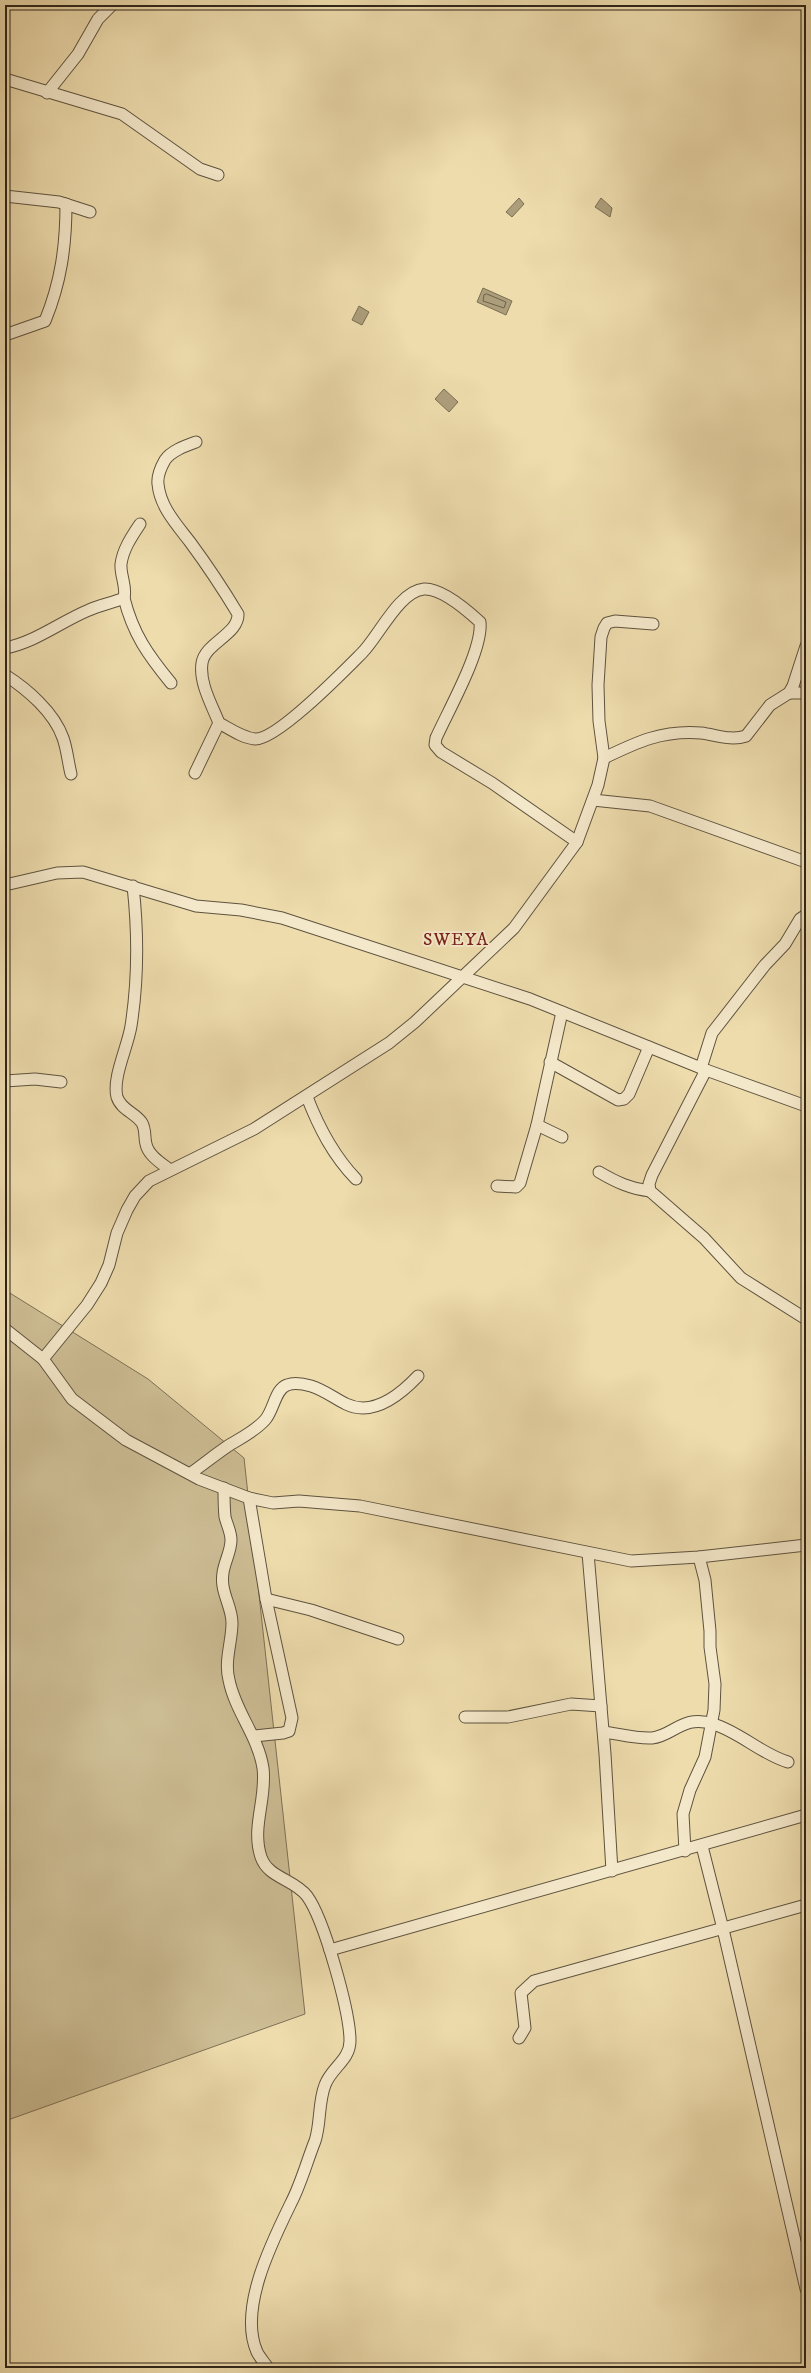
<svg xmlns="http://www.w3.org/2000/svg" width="811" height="2373" viewBox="0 0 811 2373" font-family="'IM FELL DW Pica',serif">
	<rect width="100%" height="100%" fill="#eedcad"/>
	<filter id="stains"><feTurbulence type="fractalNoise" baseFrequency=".005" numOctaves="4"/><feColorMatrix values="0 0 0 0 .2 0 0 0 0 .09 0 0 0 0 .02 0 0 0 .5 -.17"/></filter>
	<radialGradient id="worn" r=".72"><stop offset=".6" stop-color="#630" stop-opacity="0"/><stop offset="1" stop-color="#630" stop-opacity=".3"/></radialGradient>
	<!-- green -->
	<polygon fill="#cdbd94" stroke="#7e7157" points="5,1290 148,1379 244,1458 305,2014 5,2121"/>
	<!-- water -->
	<g fill="#ad9e7b" stroke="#7a6e54">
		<polygon points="519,198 524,204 512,217 506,212"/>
		<polygon points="601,198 612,208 610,217 595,207"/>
		<polygon points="483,288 512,301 506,315 477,302"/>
		<polygon points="359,306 369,312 362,325 352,320"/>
		<polygon points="444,389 458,402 449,412 435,399"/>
	</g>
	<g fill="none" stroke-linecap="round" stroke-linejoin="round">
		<!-- shore -->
		<polygon stroke="#6e624a" stroke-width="1" points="487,294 506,302 504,308 483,301 484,295"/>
		<defs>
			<g id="minor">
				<polyline points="5,79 122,114 200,169 218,175"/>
				<polyline points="47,93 78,54 98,19 112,5"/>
				<polyline points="5,196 59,202 90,212"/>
				<path d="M5,335L45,321C61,282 66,246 66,204"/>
				<path d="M196,442C185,446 171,451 165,460C161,467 157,476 158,484C160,507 177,525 190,542C207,565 223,589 238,614C239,634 205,643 202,663C199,683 212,705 219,723C230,729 243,738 255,739C277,740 345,670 362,653C379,636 399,591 424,589C442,588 468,611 480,622C483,650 448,711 436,738L435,745L441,752L492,783L577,842"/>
				<path d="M124,598C133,634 148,655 171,683"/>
				<path d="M5,648C36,642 60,622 89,610C100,605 112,603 124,598C127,587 120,575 121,564C123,549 132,536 140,524"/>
				<path d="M5,675C27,689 54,712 63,738C67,749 68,762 71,774"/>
				<polyline points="789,693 806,693"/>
				<path d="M604,758C637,742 662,730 701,733C717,735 731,741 746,736L770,705L789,693L793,686L806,646"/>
				<polyline points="195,773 219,723"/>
				<polyline points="593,800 650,806 806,862"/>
				<polyline points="5,885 57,873 83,872 196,906 241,910 282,918 530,999 706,1070 806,1106"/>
				<path d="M133,886C138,931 138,981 131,1026C128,1046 112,1078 117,1097C121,1110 136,1113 142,1123C146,1130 144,1137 146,1144C148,1155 161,1163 170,1170"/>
				<polyline points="550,1062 618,1100 624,1099 629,1094 649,1047"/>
				<polyline points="701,1068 712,1033 765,965 785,944 800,919 806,915"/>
				<polyline points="706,1070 652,1175 649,1184 650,1191 704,1238 741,1278 806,1319"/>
				<polyline points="5,1081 35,1079 61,1082"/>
				<path d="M307,1097C319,1128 333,1155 356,1179"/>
				<polyline points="537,1125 562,1137"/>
				<path d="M599,1172C616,1182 631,1189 650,1191"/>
				<polyline points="497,1186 516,1187 520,1183 537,1125 562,1012"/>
				<polyline points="5,1329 43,1359 72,1399 126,1440 199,1479 249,1498 273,1503 299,1501 360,1506 631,1561 699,1557 806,1545"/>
				<polyline points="43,1359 87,1305 101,1283 109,1265 117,1233 127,1210 135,1196 149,1181 254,1129 389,1043 415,1022 514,928 577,842 598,785 604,758 599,721 598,685 601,637 604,628 607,623 615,621 653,624"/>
				<path d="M191,1473C204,1464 217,1453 231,1444C243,1437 255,1431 265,1420C274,1410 275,1389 287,1385C295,1382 304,1384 311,1386C324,1390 334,1398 346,1404C373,1417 401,1394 418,1376"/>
				<path d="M224,1488C224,1498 224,1507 225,1517C227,1525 231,1532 231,1540C231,1555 220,1567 223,1586C225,1599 232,1610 232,1623C232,1642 224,1661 229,1680C235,1711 258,1736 263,1768C267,1799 251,1827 261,1857C268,1878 294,1879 307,1896C324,1919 350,2012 350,2041C350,2060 331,2068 325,2085C318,2103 321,2123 315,2141C307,2161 301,2184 291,2203C272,2242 238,2309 257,2352C260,2358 265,2363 268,2368"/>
				<polyline points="249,1498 266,1599 292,1718 289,1731 283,1733 254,1736"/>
				<polyline points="588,1553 605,1754 612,1871"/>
				<polyline points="266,1599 311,1610 398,1639"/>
				<polyline points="465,1717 508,1717 571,1704 601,1706"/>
				<path d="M604,1732C619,1734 637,1739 652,1738C673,1736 683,1714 713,1724C740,1732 761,1754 788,1762"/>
				<polyline points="702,1846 723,1929 806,2289"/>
				<polyline points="685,1851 683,1814 690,1790 705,1757 714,1710 715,1684 710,1647 710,1631 705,1580 699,1557"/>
				<polyline points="330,1950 806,1815"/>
				<polyline points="519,2038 525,2028 521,1993 534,1981 806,1905"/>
			</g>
		</defs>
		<!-- minor casing -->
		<use href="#minor" stroke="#5e533f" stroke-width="13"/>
		<!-- minor -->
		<use href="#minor" stroke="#f4e8ca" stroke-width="11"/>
	</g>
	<g text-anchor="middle" stroke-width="4" stroke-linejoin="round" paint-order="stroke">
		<!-- quarter labels -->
		<g font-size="18" letter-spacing="1" fill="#7a1f14" stroke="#f4e8ca">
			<text x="456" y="945">SWEYA</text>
		</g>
	</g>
	<!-- margin -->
	<rect width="811" height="2373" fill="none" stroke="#eedcad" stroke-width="20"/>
	<rect x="6" y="6" width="799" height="2361" fill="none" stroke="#2e251a" stroke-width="2"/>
	<rect x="10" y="10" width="791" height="2353" fill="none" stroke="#2e251a"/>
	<rect width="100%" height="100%" filter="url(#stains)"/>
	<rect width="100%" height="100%" fill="url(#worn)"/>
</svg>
